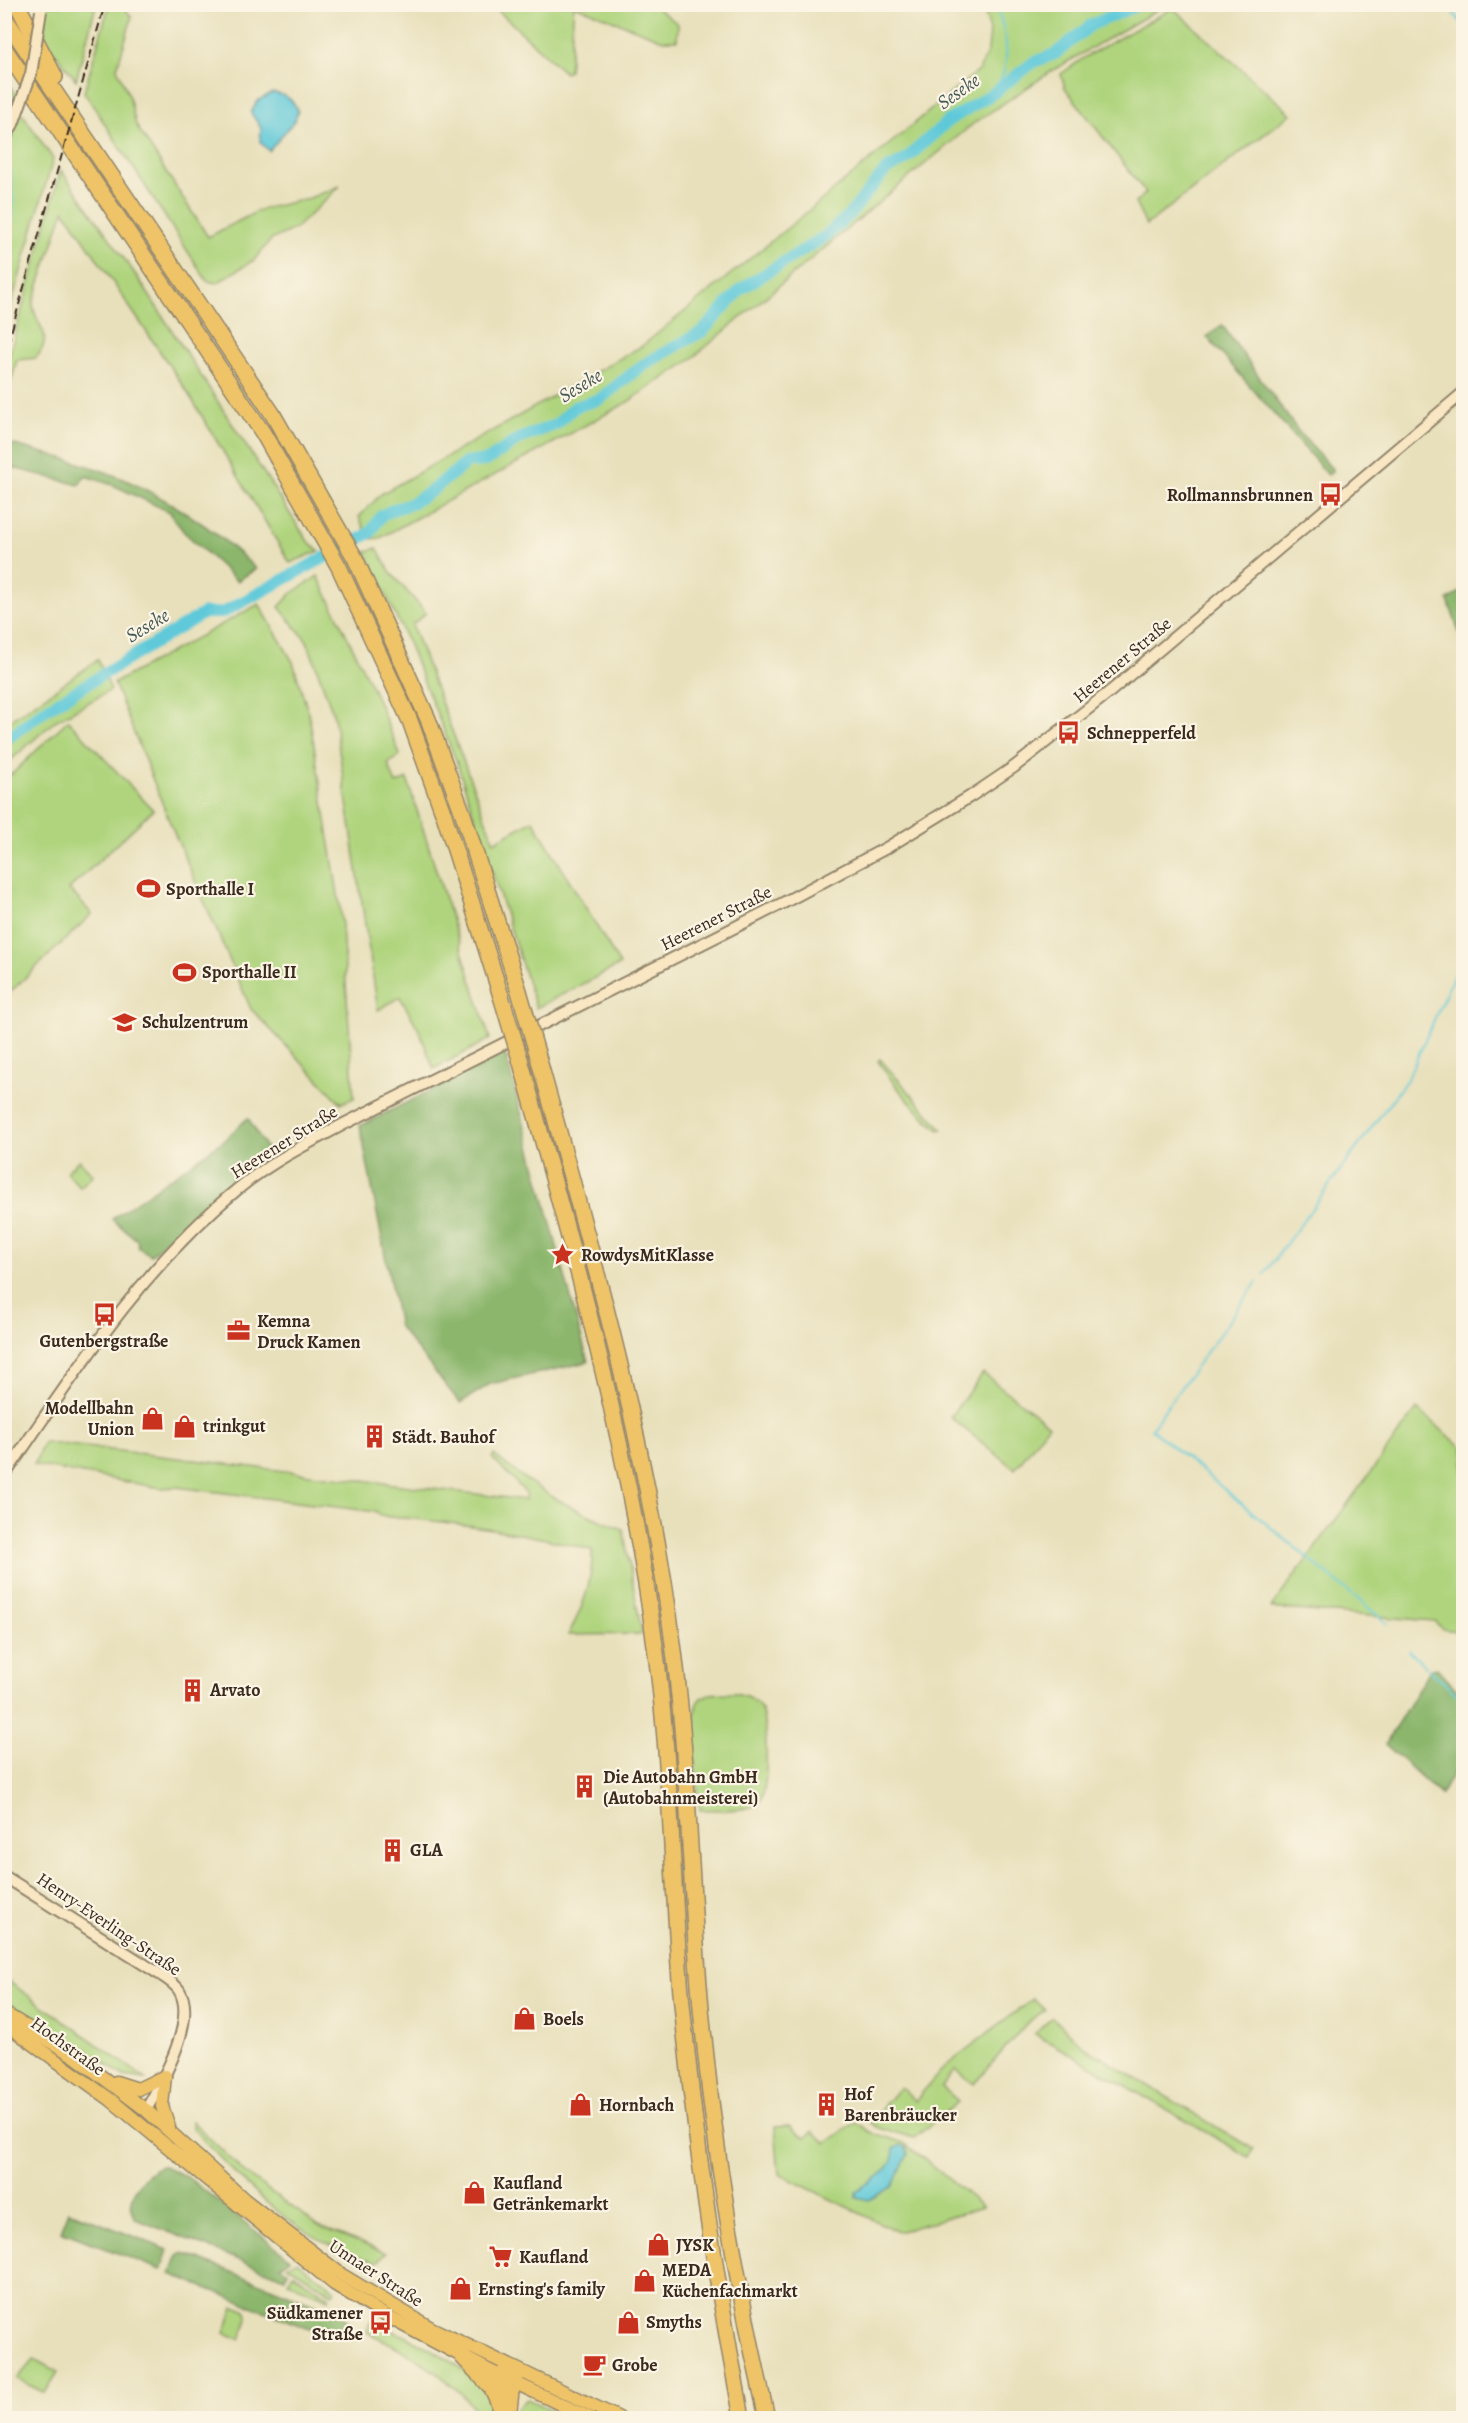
<svg xmlns="http://www.w3.org/2000/svg" width="1468" height="2423" viewBox="0 0 1468 2423" font-family="Alegreya,serif">
	<rect width="100%" height="100%" fill="#fcf5e5"/>
	<filter id="ink" filterUnits="userSpaceOnUse"><feTurbulence type="fractalNoise" baseFrequency=".0167" numOctaves="2"/><feDisplacementMap in="SourceGraphic" scale="12" xChannelSelector="R" yChannelSelector="G"/><feConvolveMatrix kernelMatrix="1 2 1 2 8 2 1 2 1" color-interpolation-filters="sRGB"/></filter>
	<filter id="wash" filterUnits="userSpaceOnUse"><feTurbulence type="fractalNoise" baseFrequency=".008" numOctaves="4" result="noise"/><feDisplacementMap in="SourceGraphic" scale="24" xChannelSelector="R" yChannelSelector="G"/><feGaussianBlur stdDeviation="1.35" result="paint"/><feColorMatrix in="noise" values="0 0 0 0 0 0 0 0 0 0 0 0 0 0 0 0 0 1.4 0 .05"/><feComposite in="paint" operator="in"/></filter>
	<g filter="url(#wash)">
		<rect width="100%" height="100%" fill="#e8e0bb"/>
		<!-- green -->
		<g fill="#afd47d" stroke="#757f4e" stroke-width="1.5">
			<polygon points="46,5 96,5 76,80 43,38"/>
			<polygon points="109,5 121,5 132,17 117,68 129,96 136,125 208,237 262,209 307,199 340,186 296,228 271,240 254,260 217,283 207,281 84,92"/>
			<polygon points="492,5 653,5 678,24 677,40 663,40 574,5 569,71 565,73"/>
			<polygon points="983,5 1166,5 1055,69 974,123 689,361 626,403 380,538 369,539 359,517 381,494 642,346 800,218 979,70 988,51 990,30"/>
			<polygon points="1173,8 1291,114 1146,225 1135,203 1146,193 1065,88 1061,74 1085,57"/>
			<polygon points="5,79 17,96 5,127 4,127"/>
			<polygon points="22,113 53,159 5,326 5,149"/>
			<path d="M61,170L138,278L307,540L319,551L290,563L188,393L64,210L33,303C33,326 57,332 36,358L17,360L5,403V370Z"/>
			<polygon points="377,548 391,573 426,613 412,625 494,842 533,820 620,965 536,1008 457,763 406,638 366,552"/>
			<polygon points="318,576 376,696 400,755 388,764 396,784 407,779 490,1039 434,1069 419,1030 400,997 378,1010 334,716 307,641 279,607 291,594"/>
			<polygon points="259,604 293,662 309,715 341,913 354,1098 341,1103 251,1009 173,830 114,683"/>
			<polygon points="98,660 111,690 55,721 5,765 5,724"/>
			<polygon points="68,720 153,810 69,889 92,914 5,997 5,777 12,774"/>
			<path d="M880,1059L942,1129L939,1130C915,1110 896,1088 878,1061Z"/>
			<polygon points="79,1160 93,1175 80,1187 66,1172"/>
			<polygon points="983,1373 1049,1425 1015,1469 950,1417"/>
			<polygon points="1417,1409 1463,1448 1463,1632 1443,1629 1434,1621 1271,1608"/>
			<path d="M44,1442L525,1500L526,1493L492,1458L494,1455C538,1491 569,1509 623,1529L642,1634L568,1635C583,1609 593,1581 592,1550C522,1532 452,1521 380,1516L377,1512L177,1487L161,1488L34,1465Z"/>
			<path d="M734,1693C745,1695 756,1698 761,1709C767,1724 771,1798 756,1805C741,1812 717,1809 700,1810C698,1787 685,1713 702,1698C709,1691 724,1694 734,1693Z"/>
			<polygon points="5,1979 135,2071 145,2079 124,2076 65,2037 5,2002"/>
			<polygon points="1033,1999 1045,2010 1027,2023 974,2084 955,2070 941,2087 958,2102 914,2138 879,2128 869,2122 900,2087 915,2101 946,2065"/>
			<polygon points="1052,2017 1084,2047 1253,2149 1249,2157 1035,2034"/>
			<path d="M192,2121L246,2174L319,2226L386,2253L378,2262C301,2244 244,2186 193,2128Z"/>
			<polygon points="856,2122 870,2132 904,2143 983,2207 898,2232 779,2174 775,2127 789,2126 805,2138 813,2131 826,2143"/>
			<polygon points="297,2261 335,2290 332,2293 287,2265"/>
			<polygon points="293,2273 330,2297 329,2299 288,2282"/>
			<path d="M234,2307L245,2309C250,2318 244,2329 240,2339L225,2333Z"/>
			<path d="M370,2321C405,2335 459,2359 483,2388C489,2397 492,2408 494,2418H482C452,2378 412,2353 367,2332Z"/>
			<polygon points="34,2359 58,2372 45,2393 17,2379"/>
			<polygon points="527,2399 559,2413 556,2418 517,2418 516,2408"/>
		</g>
		<!-- forest -->
		<g fill="#8bb66c" stroke="#637045" stroke-width="1.5">
			<polygon points="1222,325 1298,431 1333,470 1328,475 1207,337"/>
			<path d="M5,442C38,452 74,460 106,472C161,493 215,528 256,569L237,581L184,532L171,515L172,513L113,485L85,476L79,485L5,466Z"/>
			<polygon points="1463,590 1463,644 1448,600"/>
			<polygon points="505,1053 588,1362 490,1384 460,1403 399,1327 360,1126"/>
			<polygon points="248,1118 271,1156 234,1178 151,1255 139,1248 137,1240 112,1219 223,1141"/>
			<polygon points="1437,1668 1464,1698 1463,1755 1441,1795 1385,1744 1430,1670"/>
			<path d="M164,2166L187,2177L290,2258L280,2266L289,2271L285,2278L136,2219C121,2204 145,2167 164,2166Z"/>
			<polygon points="69,2211 168,2250 161,2270 61,2231"/>
			<polygon points="183,2253 342,2315 350,2324 348,2339 325,2330 317,2332 171,2274 178,2256"/>
		</g>
		<!-- water -->
		<g fill="#5ec9d9" stroke="#4c7a7c" stroke-width="1.5">
			<path d="M272,93C285,94 293,99 298,111L295,120L269,151L260,142L261,128L251,113L257,101Z"/>
			<path d="M901,2145L906,2147L908,2154L892,2187L869,2200L856,2197V2191C873,2179 894,2172 894,2149Z"/>
		</g>
		<g fill="none" stroke-linecap="round" stroke-linejoin="round">
			<!-- stream -->
			<g stroke="#5ec9d9" stroke-width="2">
				<polyline points="1446,4 1464,26"/>
				<path d="M992,94C1014,66 1007,36 996,4"/>
				<path d="M4,254C16,215 14,195 7,156"/>
				<polyline points="1264,1274 1408,1078 1464,953"/>
				<polyline points="1257,1282 1151,1429 1388,1624"/>
				<polyline points="1409,1651 1464,1701"/>
			</g>
			<!-- river -->
			<polyline stroke="#5ec9d9" stroke-width="12" points="4,741 48,708 204,613 222,613 370,533 381,516 394,509 408,505 430,492 467,462 486,461 519,439 557,424 575,407 600,399 643,365 703,331 741,289 827,235 850,214 886,170 905,160 948,121 992,94 1034,62 1055,54 1091,25 1140,4"/>
		</g>
	</g>
	<g filter="url(#ink)">
		<g fill="none" stroke-linecap="round" stroke-linejoin="round">
			<defs>
				<g id="secondary">
					<polyline points="4,141 13,124"/>
					<path d="M4,1476C74,1374 143,1266 239,1188C271,1162 308,1143 344,1124L783,903L888,847L971,796L1014,767L1112,690L1464,392"/>
					<path d="M4,1876L161,1975C167,1979 174,1983 179,1990C198,2020 161,2083 146,2110"/>
				</g>
				<g id="primary">
					<polyline points="4,2013 73,2055 146,2110 245,2200 342,2275 431,2328 619,2418"/>
					<polyline points="4,2023 111,2100 334,2284 386,2316 492,2372 590,2418"/>
					<polyline points="165,2076 162,2106 169,2127"/>
					<polyline points="116,2082 138,2089 165,2076"/>
				</g>
				<g id="highway">
					<polyline points="17,4 55,77"/>
					<polyline points="4,17 272,413 355,558 428,719 463,814 519,991"/>
					<polyline points="4,48 263,433 339,567 410,721 445,818 501,996"/>
					<path d="M537,1053C592,1251 648,1448 674,1651C688,1762 690,1874 699,1985C711,2131 734,2275 767,2418"/>
					<path d="M520,1059C575,1255 630,1451 656,1653C671,1766 672,1880 681,1993C694,2136 715,2277 742,2418"/>
					<polyline points="462,2356 492,2388 499,2404"/>
					<polyline points="498,2418 503,2377 507,2367"/>
					<polyline points="508,2418 511,2392 518,2372"/>
				</g>
			</defs>
			<!-- secondary casing -->
			<use href="#secondary" stroke="#92856c" stroke-width="14"/>
			<!-- primary casing -->
			<use href="#primary" stroke="#92856c" stroke-width="15"/>
			<!-- highway casing -->
			<use href="#highway" stroke="#92856c" stroke-width="18"/>
			<!-- secondary -->
			<use href="#secondary" stroke="#f9e7c3" stroke-width="10"/>
			<!-- primary -->
			<use href="#primary" stroke="#efc469" stroke-width="12"/>
			<!-- highway -->
			<use href="#highway" stroke="#efc469" stroke-width="15"/>
			<!-- rail -->
			<polyline stroke="#3b2a1e" stroke-width="2" stroke-dasharray="9 4.5" stroke-linecap="butt" points="4,357 105,4"/>
			<defs>
				<polyline id="secondary-bridge" points="13,124 31,74 41,11"/>
				<g id="highway-bridge">
					<polyline points="519,991 537,1053"/>
					<polyline points="501,996 520,1059"/>
				</g>
			</defs>
			<!-- secondary-bridge casing -->
			<use href="#secondary-bridge" stroke="#92856c" stroke-width="14" stroke-linecap="butt"/>
			<!-- highway-bridge casing -->
			<use href="#highway-bridge" stroke="#92856c" stroke-width="18" stroke-linecap="butt"/>
			<!-- secondary-bridge -->
			<use href="#secondary-bridge" stroke="#f9e7c3" stroke-width="10"/>
			<!-- highway-bridge -->
			<use href="#highway-bridge" stroke="#efc469" stroke-width="15"/>
		</g>
	</g>
	<!-- icons -->
	<defs>
		<symbol id="bus-bare" viewBox="-9 -9 18 18"><path d="M-5-6H5V4H4V6H2V4H-2V6H-4V4H-5ZM-3.5-4V0h7V-4ZM-3.5 1.2v1.5H-2V1.2ZM2 1.2v1.5H3.5V1.2Z" fill="#c8321e" stroke="#fcf5e5" stroke-width="2.5" paint-order="stroke"/></symbol>
		<symbol id="stadium-bare" viewBox="-9 -9 18 18"><path d="M0-5a6.5 5 0 1 0 0 10a6.5 5 0 1 0 0-10ZM-3.5-1.8h7v3.6h-7Z" fill="#c8321e" stroke="#fcf5e5" stroke-width="2.5" paint-order="stroke"/></symbol>
		<symbol id="school-bare" viewBox="-9 -9 18 18"><path d="M0-5L7-2L0 1L-7-2ZM-4 1L0 2.5L4 1V4Q0 6-4 4Z" fill="#c8321e" stroke="#fcf5e5" stroke-width="2.5" paint-order="stroke"/></symbol>
		<symbol id="sight-bare" viewBox="-9 -9 18 18"><path d="M0-6L1.8-2.2L6-1.7L2.9 1.2L3.7 5.4L0 3.3L-3.7 5.4L-2.9 1.2L-6-1.7L-1.8-2.2Z" fill="#c8321e" stroke="#fcf5e5" stroke-width="2.5" paint-order="stroke"/></symbol>
		<symbol id="office-bare" viewBox="-9 -9 18 18"><path d="M-6-3h4V-5.5h4V-3h4V5H-6ZM-1-4.5V-3h2v-1.5ZM-6 0V1H6V0Z" fill="#c8321e" stroke="#fcf5e5" stroke-width="2.5" paint-order="stroke"/></symbol>
		<symbol id="shop-bare" viewBox="-9 -9 18 18"><path d="M-5-2.5h2.3a2.7 3.5 0 0 1 5.4 0H5L5.5 6h-11ZM-1.5-2.5h3a1.5 2.3 0 0 0-3 0Z" fill="#c8321e" stroke="#fcf5e5" stroke-width="2.5" paint-order="stroke"/></symbol>
		<symbol id="building-bare" viewBox="-9 -9 18 18"><path d="M-4-6H4V6H1V3H-1V6H-4ZM-2.5-4.3h1.7v1.8h-1.7ZM.8-4.3h1.7v1.8H.8ZM-2.5-1h1.7V.8h-1.7ZM.8-1h1.7V.8H.8Z" fill="#c8321e" stroke="#fcf5e5" stroke-width="2.5" paint-order="stroke"/></symbol>
		<symbol id="supermarket-bare" viewBox="-9 -9 18 18"><path d="M-6-5.5h2.5l.6 2H6L4.5 2H-2.5L-4.4-4H-6ZM-1.5 3.2a1.3 1.3 0 1 0 .1 0ZM3 3.2a1.3 1.3 0 1 0 .1 0Z" fill="#c8321e" stroke="#fcf5e5" stroke-width="2.5" paint-order="stroke"/></symbol>
		<symbol id="cafe-bare" viewBox="-9 -9 18 18"><path d="M-5.5-4.5H6V0H3Q3 3.5 0 3.5H-2.5Q-5.5 3.5-5.5 0ZM3-3.2v2h1.7v-2ZM-6 4.5H4V6H-6Z" fill="#c8321e" stroke="#fcf5e5" stroke-width="2.5" paint-order="stroke"/></symbol>
	</defs>
	<g fill-rule="evenodd">
		<use href="#bus-bare" x="1314" y="478" width="33" height="33"/>
		<use href="#bus-bare" x="1052" y="716" width="33" height="33"/>
		<use href="#stadium-bare" x="132" y="872" width="33" height="33"/>
		<use href="#stadium-bare" x="168" y="956" width="33" height="33"/>
		<use href="#school-bare" x="108" y="1006" width="33" height="33"/>
		<use href="#sight-bare" x="546" y="1238" width="33" height="33"/>
		<use href="#bus-bare" x="88" y="1298" width="33" height="33"/>
		<use href="#office-bare" x="222" y="1314" width="33" height="33"/>
		<use href="#shop-bare" x="136" y="1402" width="33" height="33"/>
		<use href="#shop-bare" x="168" y="1410" width="33" height="33"/>
		<use href="#building-bare" x="358" y="1420" width="33" height="33"/>
		<use href="#building-bare" x="176" y="1674" width="33" height="33"/>
		<use href="#building-bare" x="568" y="1770" width="33" height="33"/>
		<use href="#building-bare" x="376" y="1834" width="33" height="33"/>
		<use href="#shop-bare" x="508" y="2002" width="33" height="33"/>
		<use href="#building-bare" x="810" y="2088" width="33" height="33"/>
		<use href="#shop-bare" x="564" y="2088" width="33" height="33"/>
		<use href="#shop-bare" x="458" y="2176" width="33" height="33"/>
		<use href="#shop-bare" x="642" y="2228" width="33" height="33"/>
		<use href="#supermarket-bare" x="484" y="2240" width="33" height="33"/>
		<use href="#shop-bare" x="628" y="2264" width="33" height="33"/>
		<use href="#shop-bare" x="444" y="2272" width="33" height="33"/>
		<use href="#shop-bare" x="612" y="2306" width="33" height="33"/>
		<use href="#bus-bare" x="364" y="2306" width="33" height="33"/>
		<use href="#cafe-bare" x="578" y="2348" width="33" height="33"/>
	</g>
	<g text-anchor="middle" stroke-width="4.5" stroke-linejoin="round" paint-order="stroke">
		<!-- poi labels -->
		<g font-size="18" font-weight="bold" fill="#3b2a1e" stroke="#fcf5e5" text-anchor="start">
			<text x="1313" y="501" text-anchor="end">Rollmannsbrunnen</text>
			<text x="1087" y="739">Schnepperfeld</text>
			<text x="166" y="895">Sporthalle I</text>
			<text x="202" y="978">Sporthalle II</text>
			<text x="142" y="1028">Schulzentrum</text>
			<text x="581" y="1261">RowdysMitKlasse</text>
			<text x="257" y="1327">Kemna<tspan x="257" dy="21">Druck Kamen</tspan></text>
			<text x="104" y="1347" text-anchor="middle">Gutenbergstraße</text>
			<text x="134" y="1414" text-anchor="end">Modellbahn<tspan x="134" dy="21">Union</tspan></text>
			<text x="203" y="1432">trinkgut</text>
			<text x="392" y="1443">Städt. Bauhof</text>
			<text x="210" y="1696">Arvato</text>
			<text x="603" y="1783">Die Autobahn GmbH<tspan x="603" dy="21">(Autobahnmeisterei)</tspan></text>
			<text x="410" y="1856">GLA</text>
			<text x="543" y="2025">Boels</text>
			<text x="844" y="2100">Hof<tspan x="844" dy="21">Barenbräucker</tspan></text>
			<text x="599" y="2111">Hornbach</text>
			<text x="493" y="2189">Kaufland<tspan x="493" dy="21">Getränkemarkt</tspan></text>
			<text x="676" y="2251">JYSK</text>
			<text x="519" y="2263">Kaufland</text>
			<text x="662" y="2276">MEDA<tspan x="662" dy="21">Küchenfachmarkt</tspan></text>
			<text x="478" y="2295">Ernsting's family</text>
			<text x="363" y="2319" text-anchor="end">Südkamener<tspan x="363" dy="21">Straße</tspan></text>
			<text x="646" y="2328">Smyths</text>
			<text x="612" y="2371">Grobe</text>
		</g>
		<!-- street labels -->
		<g font-size="18" fill="#3b2a1e" stroke="#fcf5e5">
			<text transform="translate(1122 660) rotate(-40)" y="6">Heerener Straße</text>
			<text transform="translate(716 918) rotate(-27)" y="6">Heerener Straße</text>
			<text transform="translate(284 1142) rotate(-32)" y="6">Heerener Straße</text>
			<text transform="translate(109 1924) rotate(34)" y="6">Henry-Everling-Straße</text>
			<text transform="translate(68 2046) rotate(36)" y="6">Hochstraße</text>
			<text transform="translate(376 2273) rotate(33)" y="6">Unnaer Straße</text>
		</g>
		<!-- water labels -->
		<g font-size="20" font-style="italic" fill="#465a56" stroke="#fcf5e5">
			<text transform="translate(958 91) rotate(-35)" y="7">Seseke</text>
			<text transform="translate(580 385) rotate(-31)" y="7">Seseke</text>
			<text transform="translate(147 625) rotate(-31)" y="7">Seseke</text>
		</g>
	</g>
	<!-- margin -->
	<rect width="1468" height="2423" fill="none" stroke="#fcf5e5" stroke-width="24"/>
</svg>
